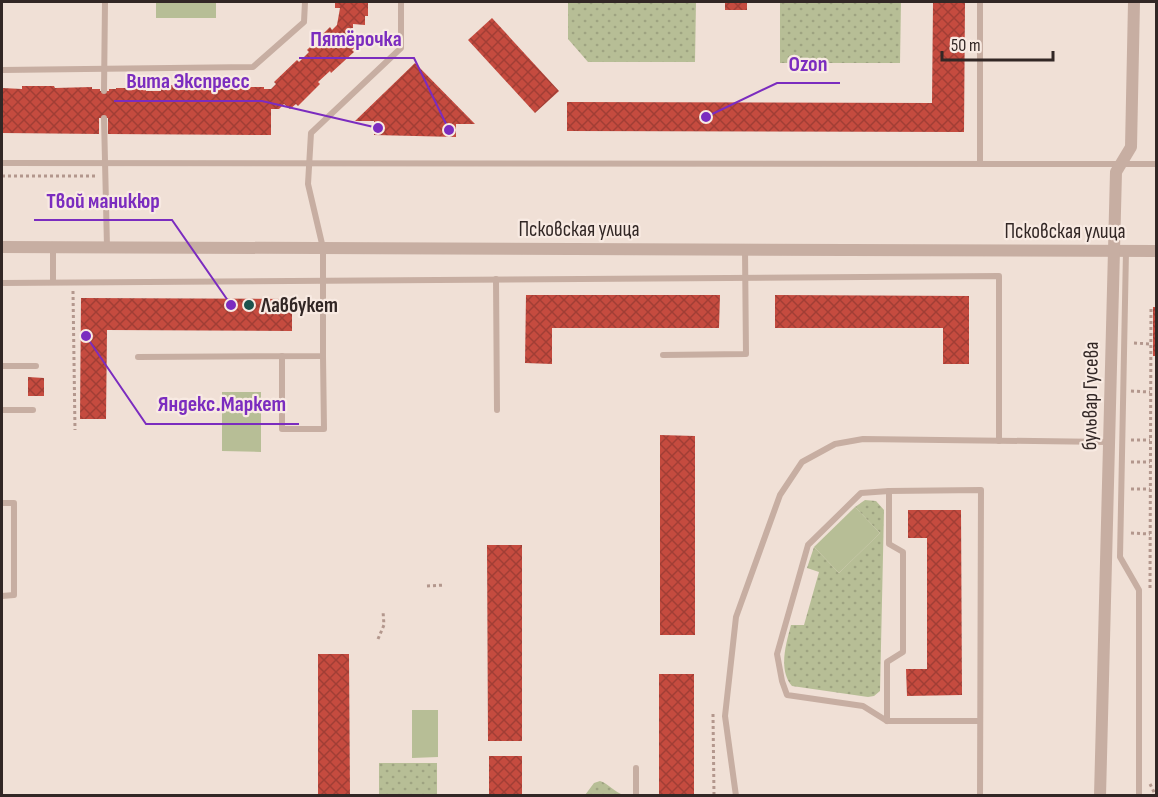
<svg xmlns="http://www.w3.org/2000/svg" width="1158" height="797" viewBox="0 0 1158 797" font-family="'Sofia Sans Condensed',sans-serif">
	<defs>
		<pattern id="grass-dots" width="8" height="8" patternUnits="userSpaceOnUse" patternTransform="scale(1.5)"><rect width="8" height="8" fill="#b7be96"/><path d="M2 2h.1M6 6h.1" fill="none" stroke="#9ea381" stroke-width="1.8" stroke-linecap="round"/></pattern>
		<pattern id="building-cross-hatch" width="8" height="8" patternUnits="userSpaceOnUse" patternTransform="scale(1.5)"><rect width="8" height="8" fill="#c54b3f"/><path d="M0 0l8 8M0 8l8-8" fill="none" stroke="#a13e35"/></pattern>
	</defs>
	<rect width="100%" height="100%" fill="#f0e0d6"/>
	<!-- grass -->
	<g fill="url(#grass-dots)">
		<polygon points="568,2 696,2 695,62 588,62 568,39"/>
		<polygon points="780,2 901,2 900,63 780,63"/>
		<path d="M865,500L876,501L884,510L880,691L874,696L868,697L792,686C778,670 786,644 791,625H804L819,572L807,568L814,547L839,573L880,533L855,507Z"/>
		<rect x="379" y="763" width="58" height="32"/>
		<path d="M600,781C609,784 614,792 624,795H585L594,783Z"/>
	</g>
	<!-- garden -->
	<g fill="#b7be96">
		<rect x="156" y="2" width="60" height="16"/>
		<polygon points="222,392 261,392 261,452 222,451"/>
		<polygon points="855,507 880,533 839,573 814,547"/>
		<polygon points="412,710 438,710 438,757 412,758"/>
	</g>
	<!-- building -->
	<g fill="url(#building-cross-hatch)">
		<polygon points="335,2 368,2 368,16 365,16 365,25 353,24 353,36 350,38 357,45 352,50 354,52 331,73 330,71 318,82 320,84 298,106 296,104 290,109 284,104 279,109 271,109 271,135 108,134 108,118 99,118 99,134 2,133 2,88 22,89 22,86 54,86 55,88 92,87 92,89 100,89 100,91 109,91 109,89 116,89 116,88 146,88 146,91 161,91 161,85 177,85 177,90 190,90 190,88 234,89 234,87 264,87 264,89 271,89 276,84 274,82 297,60 299,62 309,52 307,50 330,27 332,30 337,25 340,8 335,8"/>
		<rect x="725" y="2" width="22" height="8"/>
		<polygon points="933,2 965,2 964,132 567,131 567,102 932,103"/>
		<polygon points="492,18 559,91 535,113 468,40"/>
		<polygon points="415,63 475,124 456,124 456,137 374,135 374,121 355,121"/>
		<polygon points="526,295 720,295 719,328 552,328 552,364 525,363"/>
		<polygon points="775,295 969,296 969,364 943,364 943,328 775,328"/>
		<polygon points="81,298 292,299 292,331 107,330 106,419 80,419"/>
		<rect x="1153" y="307" width="3" height="49"/>
		<polygon points="28,377 44,378 44,396 28,396"/>
		<polygon points="660,435 695,436 695,635 660,635"/>
		<polygon points="908,510 961,510 962,695 907,696 906,669 927,669 927,538 908,538"/>
		<polygon points="487,545 522,545 522,741 488,741"/>
		<polygon points="318,654 349,654 350,796 318,796"/>
		<rect x="659" y="674" width="35" height="122"/>
		<rect x="489" y="756" width="33" height="40"/>
	</g>
	<g fill="none" stroke-linecap="round" stroke-linejoin="round">
		<!-- path -->
		<g stroke="#b3978d" stroke-width="3" stroke-dasharray="3 3" stroke-linecap="butt">
			<polyline points="2,176 96,176"/>
			<polyline points="73,291 75,430"/>
			<polyline points="1134,343 1150,344"/>
			<polyline points="1131,391 1150,392"/>
			<polyline points="1131,440 1150,440"/>
			<polyline points="1131,462 1150,462"/>
			<polyline points="1131,489 1150,489"/>
			<polyline points="1131,533 1150,534"/>
			<polyline points="427,586 445,585"/>
			<polyline points="1150,588 1151,306"/>
			<polyline points="378,639 384,625 383,611"/>
			<polyline points="713,714 714,796"/>
			<polyline points="1150,784 1156,796"/>
		</g>
		<!-- service -->
		<g stroke="#c7aea2" stroke-width="6">
			<polyline points="2,70 253,67 304,22 305,2"/>
			<polyline points="104,91 105,2"/>
			<polyline points="104,118 107,247"/>
			<polyline points="2,163 1156,164"/>
			<polyline points="980,164 980,2"/>
			<polyline points="53,247 53,282"/>
			<polyline points="1126,251 1120,557 1139,590 1139,796"/>
			<polyline points="496,279 497,410"/>
			<polyline points="2,283 999,276 999,441"/>
			<polyline points="663,355 746,354 745,250"/>
			<polyline points="282,356 282,429 324,429 323,356"/>
			<polyline points="138,357 323,356 323,248 308,184 311,133 401,48 401,2"/>
			<polyline points="2,366 36,366"/>
			<polyline points="2,410 33,410"/>
			<polyline points="2,503 14,503 14,595 2,596"/>
			<polyline points="887,721 863,706 787,695 782,681 777,654 808,545 861,493 889,491"/>
			<polyline points="636,768 636,796"/>
			<polyline points="736,796 725,716 736,617 780,495 802,462 835,444 863,439 1108,442"/>
			<polyline points="980,796 981,490 889,491 889,544 903,552 903,652 887,662 887,721 980,721"/>
		</g>
		<!-- minor -->
		<g stroke="#c7aea2" stroke-width="12">
			<polyline points="2,247 1156,251"/>
			<polyline points="1100,796 1116,172 1131,147 1134,2"/>
		</g>
	</g>
	<!-- markers -->
	<circle fill="#1b534e" stroke="#f8eae2" stroke-width="2" cx="249" cy="305" r="6"/>
	<g text-anchor="middle" stroke-width="4.5" stroke-linejoin="round" paint-order="stroke">
		<!-- street labels -->
		<g font-size="21" fill="#322725" stroke="#f8eae2">
			<text x="579" y="236">Псковская улица</text>
			<text x="1065" y="238">Псковская улица</text>
			<text transform="translate(1090 396) rotate(-89)" y="7">бульвар Гусева</text>
		</g>
		<!-- poi labels -->
		<g font-size="21" font-weight="bold" fill="#322725" stroke="#f8eae2" text-anchor="start">
			<text x="261" y="312">Лавбукет</text>
		</g>
	</g>
	<!-- callouts -->
	<path fill="none" stroke="#7b2cbf" stroke-width="2" d="M449 130L414 58H299M706 117L777 83H840M378 128L262 101H114M231 305L172 220H34M86 336L146 424H299"/>
	<g fill="#7b2cbf" stroke="#f8eae2" stroke-width="2">
		<circle cx="449" cy="130" r="6"/>
		<circle cx="706" cy="117" r="6"/>
		<circle cx="378" cy="128" r="6"/>
		<circle cx="231" cy="305" r="6"/>
		<circle cx="86" cy="336" r="6"/>
	</g>
	<g font-size="22" text-anchor="middle" font-weight="bold" fill="#7b2cbf" stroke="#f8eae2" stroke-width="4.5" stroke-linejoin="round" paint-order="stroke">
		<text x="356" y="46">Пятёрочка</text>
		<text x="808" y="71">Ozon</text>
		<text x="188" y="88">Вита Экспресс</text>
		<text x="103" y="208">Твой маникюр</text>
		<text x="222" y="411">Яндекс.Маркет</text>
	</g>
	<!-- border -->
	<rect width="1158" height="797" fill="none" stroke="#322725" stroke-width="6"/>
	<!-- scale -->
	<path d="M942 51v9h111v-9" fill="none" stroke="#322725" stroke-width="3"/>
	<text x="951" y="51" font-size="18" fill="#322725" stroke="#f8eae2" stroke-width="4.5" paint-order="stroke">50 m</text>
</svg>
